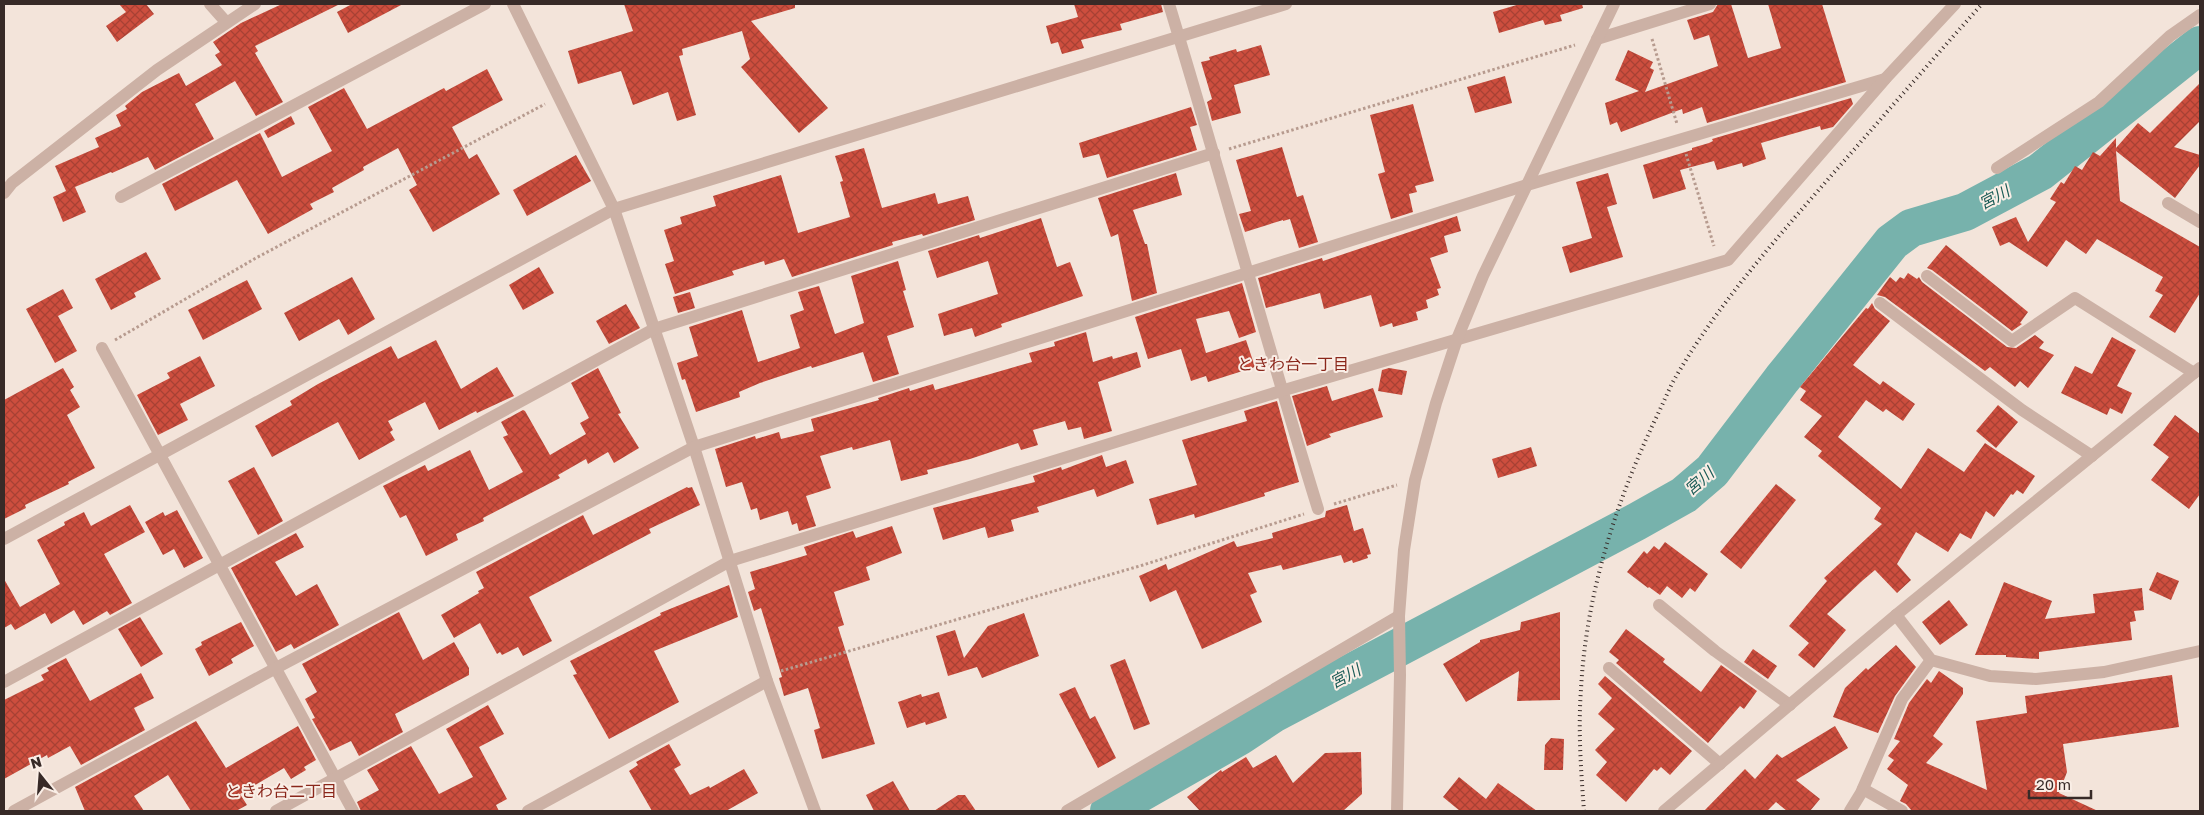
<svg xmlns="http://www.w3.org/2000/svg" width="2204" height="815" viewBox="0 0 2204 815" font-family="'Golos Text','Noto Sans JP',sans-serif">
	<defs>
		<pattern id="building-cross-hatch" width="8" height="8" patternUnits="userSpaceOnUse" patternTransform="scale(1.25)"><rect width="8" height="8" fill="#cd4e3e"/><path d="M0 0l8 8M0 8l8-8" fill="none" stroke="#a74134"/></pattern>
	</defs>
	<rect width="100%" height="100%" fill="#f3e4da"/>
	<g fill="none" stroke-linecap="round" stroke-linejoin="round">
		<!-- river -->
		<polyline stroke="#77b2ac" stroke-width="38" points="1109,811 1240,736 1273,714 1636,522 1684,495 1712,471 1782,379 1892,242 1911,228 1965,212 2040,172 2200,45"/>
	</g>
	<!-- building -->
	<g fill="url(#building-cross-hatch)">
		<polygon points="119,4 146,4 154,14 117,42 106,26 126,12"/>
		<polygon points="282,4 340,4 255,46 258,51 255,53 283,102 256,116 235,81 195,104 214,139 155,170 148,157 112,173 111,172 70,189 75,187 86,212 63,222 53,197 66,191 55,166 99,147 95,138 121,126 116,115 127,109 125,106 142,92 179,73 186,86 222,65 215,55 220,52 213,42 241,23"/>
		<polygon points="352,4 403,4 348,33 337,12"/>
		<polygon points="624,4 795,4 795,8 751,21 828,108 799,133 741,67 750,59 742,31 682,49 683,55 679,56 696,115 677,121 668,92 633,105 621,71 578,84 568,51 633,31"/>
		<polygon points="1074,4 1161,4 1163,12 1120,24 1122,30 1081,40 1084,48 1062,54 1058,42 1051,44 1046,26 1078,17"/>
		<polygon points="1520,4 1582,4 1583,8 1560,15 1562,21 1545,25 1543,20 1499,33 1493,12"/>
		<polygon points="1718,4 1731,4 1748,58 1781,48 1768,4 1822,4 1846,82 1707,123 1702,107 1683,114 1682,109 1621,132 1617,122 1610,125 1605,103 1639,91 1615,80 1628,50 1653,62 1650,68 1654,70 1645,92 1718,66 1709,35 1694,40 1687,20 1713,12"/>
		<polygon points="1261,45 1270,75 1234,85 1241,113 1212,121 1207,102 1212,99 1201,62 1210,60 1209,57 1236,49 1237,52"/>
		<polygon points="487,69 503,100 452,127 469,159 477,154 500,194 433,232 409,190 417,185 398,148 363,167 364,170 332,188 334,192 310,204 313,209 268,234 237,180 175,211 162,184 260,133 282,177 332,151 308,107 344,88 367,129 444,88 446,91"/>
		<polygon points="1505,76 1512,103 1475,113 1467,87"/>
		<polygon points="2200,83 2200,121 2174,147 2200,155 2200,165 2175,198 2116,151 2120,201 2200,247 2200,293 2175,333 2149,317 2163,295 2155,291 2163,277 2097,239 2086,254 2066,240 2047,267 2009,242 2000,246 1992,227 2016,217 2028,242 2056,202 2050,199 2061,182 2064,184 2075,166 2082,170 2093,152 2100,156 2116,138 2116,148 2138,123 2150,133"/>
		<polygon points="1851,98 1853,104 1833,127 1821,130 1820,126 1761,143 1766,159 1743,167 1742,163 1717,170 1714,161 1680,170 1686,189 1653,199 1643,165 1692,150 1692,148 1709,143 1713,141 1712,139"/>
		<polygon points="1413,104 1434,181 1415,186 1417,192 1409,194 1413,212 1391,219 1378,174 1385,172 1370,115"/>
		<polygon points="1191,107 1197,125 1190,127 1197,150 1107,178 1099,154 1083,158 1079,143"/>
		<polygon points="291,116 295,124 268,138 264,131"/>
		<polygon points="1282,147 1297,197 1303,195 1318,242 1299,248 1290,219 1283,221 1283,220 1245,232 1239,214 1251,211 1236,160"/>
		<polygon points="864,148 882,208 935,193 938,204 968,196 975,220 923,236 922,234 892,242 893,245 792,277 784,259 765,265 764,261 732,271 734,275 675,294 665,264 674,261 664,230 682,224 680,217 716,206 713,196 781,175 798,233 850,217 840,182 843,181 835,156"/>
		<polygon points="576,155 591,181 527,216 513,190"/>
		<polygon points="1176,173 1182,195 1133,210 1145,244 1147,244 1157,293 1132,301 1118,234 1111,237 1098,198"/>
		<polygon points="1608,173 1617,204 1607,207 1623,257 1570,273 1562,247 1592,238 1576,182"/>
		<polygon points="1457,216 1461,231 1444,236 1448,252 1430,258 1441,288 1437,289 1439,295 1426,300 1428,308 1416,312 1418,320 1393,327 1392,323 1380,327 1371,295 1324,309 1320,293 1266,308 1258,278 1322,258 1323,261"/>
		<polygon points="1041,218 1057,267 1070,262 1083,296 1001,324 1002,327 975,337 972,328 944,336 938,314 998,294 988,261 937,278 928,251 979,235 980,238"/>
		<polygon points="1946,245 2028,312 2020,323 2022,324 2012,331 1932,270 1927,268"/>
		<polygon points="146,252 161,279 134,293 136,297 111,310 95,279"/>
		<polygon points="898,261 906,290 903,291 914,327 887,336 899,374 873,382 863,352 812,368 811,366 760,383 739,392 740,397 696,412 685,379 682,380 677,363 698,356 689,327 742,310 758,362 800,348 790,315 804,310 798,292 819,286 835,334 864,323 851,276"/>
		<polygon points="539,267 554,293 523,310 509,285"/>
		<polygon points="1908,273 1917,279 1919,277 1922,282 2007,347 2016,348 2035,335 2044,342 2039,348 2054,355 2028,388 2020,381 2015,387 1990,367 1985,371 1885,297 1877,295 1890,277 1896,282 1900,277 1904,279"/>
		<polygon points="352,277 375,319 348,335 339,319 299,341 284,313"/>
		<polygon points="247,280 262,309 203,340 188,310"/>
		<polygon points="1242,283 1256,332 1239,338 1229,311 1196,319 1206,353 1246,340 1255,367 1208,382 1206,376 1191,381 1181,349 1148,359 1135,317"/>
		<polygon points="63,289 73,308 58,316 77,351 55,363 26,309"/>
		<polygon points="690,292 695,308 678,313 673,297"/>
		<polygon points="1872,303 1875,309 1890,321 1853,365 1880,385 1883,381 1915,404 1903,421 1886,409 1883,412 1866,400 1838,437 1901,489 1928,448 1964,472 1985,443 2035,476 2023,494 2017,490 2013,495 2011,494 1994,517 1986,511 1971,539 1960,533 1948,552 1916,532 1897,564 1911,580 1897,593 1875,570 1862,581 1827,614 1846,630 1814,668 1798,655 1809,643 1789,626 1827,581 1824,578 1882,524 1874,519 1881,508 1818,456 1822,451 1804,437 1822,416 1800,400 1806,391 1800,387 1866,308 1868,309"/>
		<polygon points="626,304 640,328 609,344 596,321"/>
		<polygon points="1086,332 1093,362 1112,356 1113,359 1137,352 1141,367 1098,382 1112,431 1084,439 1081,427 1068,430 1065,421 1033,430 1038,445 1021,450 1018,443 970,459 927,470 928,474 901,481 890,440 853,450 852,447 820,456 831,488 806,496 816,526 799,531 797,523 792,525 788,511 760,520 757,508 751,510 742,482 726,487 715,449 755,436 756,439 779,432 781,439 814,431 811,419 879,400 878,398 909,388 910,391 933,384 935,390 1032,362 1029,353 1055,346 1054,342"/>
		<polygon points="2112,337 2136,350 2117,386 2132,393 2122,414 2110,408 2107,415 2061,393 2075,366 2092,374"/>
		<polygon points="436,340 461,389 497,367 514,396 477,413 476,411 439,430 425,402 388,421 393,430 390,432 395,440 359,460 338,422 272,457 255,426 292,405 290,401 318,384 391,346 398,359"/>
		<polygon points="200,356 215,386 180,404 188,420 158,435 137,395 170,378 167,373"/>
		<polygon points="63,368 74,387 70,390 80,407 67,415 95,468 68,482 69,484 25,505 26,508 4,519 4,400"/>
		<polygon points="598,368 621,413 618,414 639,448 614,463 608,452 588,464 586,459 558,475 560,478 483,518 484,521 456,534 458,540 426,556 406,515 400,518 383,486 425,465 428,471 470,450 489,490 523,472 503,437 508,435 501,422 523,410 525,411 550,455 586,434 580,423 589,418 571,383"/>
		<polygon points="1389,368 1407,371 1402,395 1378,391 1382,370"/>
		<polygon points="1327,386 1332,401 1373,388 1383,417 1329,434 1331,437 1307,446 1292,396"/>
		<polygon points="1277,401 1299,482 1264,493 1265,496 1195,518 1194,514 1157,525 1149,499 1197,485 1182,440 1247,421 1244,411"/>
		<polygon points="1998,405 2018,422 1996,448 1976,431"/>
		<polygon points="2175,415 2200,434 2200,494 2189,509 2151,480 2169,457 2153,445"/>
		<polygon points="1531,447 1537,466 1498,478 1492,459"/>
		<polygon points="1102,455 1106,467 1126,460 1134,483 1097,497 1094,489 1037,507 1039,512 1011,520 1014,531 988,538 985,527 943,540 933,508 1035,482 1033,476 1061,467 1062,470"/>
		<polygon points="254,467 283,521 258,535 228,481"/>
		<polygon points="1776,484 1796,500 1741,569 1720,552"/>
		<polygon points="687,487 688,488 692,487 700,505 649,529 651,533 529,597 552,641 523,656 518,647 502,655 500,652 497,654 480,623 454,638 441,615 479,593 478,591 484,588 476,572 583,515 593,535"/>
		<polygon points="130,505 145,532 104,554 132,603 110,615 107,611 83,625 74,610 51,624 45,613 15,630 11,624 4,628 4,579 20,607 60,584 37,540 65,525 64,522 84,512 91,526"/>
		<polygon points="1347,505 1354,531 1363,528 1371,554 1367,555 1368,558 1353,563 1352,560 1344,563 1341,555 1283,570 1281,565 1248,573 1257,592 1250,595 1262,622 1202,649 1176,590 1150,602 1139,576 1166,564 1168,570 1234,541 1237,547 1273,538 1272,533 1325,517 1326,511"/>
		<polygon points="177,510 203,558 184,568 174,549 163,555 145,522 163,512 165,516"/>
		<polygon points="892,526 902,553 866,567 870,580 834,592 844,625 838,627 875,744 822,759 814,730 820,728 808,688 784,696 779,678 782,677 761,608 754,611 748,592 755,589 750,572 807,555 804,547 853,531 856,538"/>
		<polygon points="296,533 304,547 275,562 296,596 317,584 339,625 294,649 291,644 276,652 231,568"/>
		<polygon points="1665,542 1708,574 1695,592 1690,588 1682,598 1667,586 1660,595 1649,587 1648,588 1627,572 1644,551 1647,554 1654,546 1659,550"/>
		<polygon points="2157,572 2179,581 2171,600 2149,590"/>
		<polygon points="2004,582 2052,601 2045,619 2095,613 2093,594 2142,588 2144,610 2134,611 2136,621 2130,622 2132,640 2039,652 2039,659 2006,657 2006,655 1975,655"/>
		<polygon points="729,585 738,617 654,651 679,702 609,739 573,675 577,674 570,661 661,615 660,613"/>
		<polygon points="1949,600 1968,625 1940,645 1922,622"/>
		<polygon points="399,612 423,660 454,642 469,668 469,675 395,714 403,732 359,756 351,741 330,751 312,719 315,718 305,699 317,692 302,664"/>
		<polygon points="1560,612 1560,700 1517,701 1519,671 1466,702 1443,664 1480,642 1480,640 1520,630 1521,622"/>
		<polygon points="1024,613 1039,656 982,678 977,667 948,676 936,636 955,630 964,658 988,626"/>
		<polygon points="140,617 163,654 141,667 118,629"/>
		<polygon points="241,622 254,646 231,659 233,663 209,676 195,649 202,645 201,642"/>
		<polygon points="1626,629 1665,659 1663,662 1701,692 1721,665 1757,691 1744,709 1740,706 1708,743 1616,663 1619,660 1609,652"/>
		<polygon points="1896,645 1916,667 1895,696 1878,733 1833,717 1845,688 1866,668 1868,670"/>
		<polygon points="1753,649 1777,666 1768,679 1744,662"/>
		<polygon points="66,658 90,701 141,673 154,698 134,708 145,730 81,765 70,746 48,758 47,755 4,779 4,700 44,680 41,675 49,671 47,668"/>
		<polygon points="1125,659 1150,724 1134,730 1110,665"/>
		<polygon points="1939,671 1963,688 1963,694 1933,736 1943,744 1926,763 1987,790 1976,721 2027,713 2025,696 2172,675 2179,727 2063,744 2067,772 2059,793 2098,811 1912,811 1906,804 1900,801 1908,785 1887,769 1894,760 1888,756 1900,741 1894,739 1909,703 1927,679 1931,683"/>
		<polygon points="1605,676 1692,751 1670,775 1661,767 1657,771 1654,769 1626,802 1596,775 1607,762 1595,750 1615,729 1598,714 1612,698 1598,684"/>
		<polygon points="1075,687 1090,719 1095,716 1116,758 1098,768 1059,694"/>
		<polygon points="939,692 947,718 926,725 925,722 907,728 898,702 921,694 922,697"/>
		<polygon points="488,705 504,734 479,747 507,799 496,805 499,811 361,811 357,802 379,790 367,770 411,746 439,794 473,777 446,729"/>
		<polygon points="196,721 226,768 298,726 316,760 304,767 306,770 291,779 284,768 240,794 247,805 236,811 191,811 168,775 134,796 144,811 85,811 75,787"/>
		<polygon points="1835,726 1848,748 1796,780 1820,799 1810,811 1787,811 1776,802 1767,811 1704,811 1745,769 1755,779 1777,754 1782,758"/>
		<polygon points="1551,738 1564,739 1563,770 1544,770 1545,745"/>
		<polygon points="669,744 681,765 674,769 690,795 709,786 710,788 744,769 758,793 726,811 652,811 629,771 638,765 636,762"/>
		<polygon points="1361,752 1362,794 1343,811 1200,811 1187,797 1221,770 1222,772 1246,757 1253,768 1276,755 1293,783 1325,753"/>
		<polygon points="1459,777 1486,799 1498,783 1537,811 1460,811 1443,797"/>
		<polygon points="893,781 910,811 874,811 866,795"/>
		<polygon points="958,795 965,795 976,811 934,811"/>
	</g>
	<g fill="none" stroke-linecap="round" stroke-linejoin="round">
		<!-- path -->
		<g stroke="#b79b8f" stroke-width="3" stroke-dasharray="2.5 2.5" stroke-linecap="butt">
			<polyline points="1652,39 1677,124"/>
			<polyline points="1229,149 1575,45"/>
			<polyline points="1686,154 1714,246"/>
			<polyline points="115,340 256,258 545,104"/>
			<polyline points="1334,504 1397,485"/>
			<polyline points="781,671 1143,565 1304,514"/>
		</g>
		<!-- minor -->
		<g stroke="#ccb1a5" stroke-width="12">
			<polyline points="210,4 226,22"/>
			<polyline points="513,4 614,209 694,447 767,681 815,811"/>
			<path d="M1169,4C1220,172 1266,341 1318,509"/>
			<polyline points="1597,39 1710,4"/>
			<polyline points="1997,168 2099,102 2170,36 2200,15"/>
			<polyline points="4,193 12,183 157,70 255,4"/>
			<polyline points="121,197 485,4"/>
			<polyline points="2168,203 2200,222"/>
			<polyline points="1927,276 2012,341 2075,298 2194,373"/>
			<polyline points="1880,303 2022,410 2092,456"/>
			<polyline points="102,348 353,811"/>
			<polyline points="4,539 614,209 1286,4"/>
			<polyline points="1659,605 1715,651 1790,705"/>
			<polyline points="1896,615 1931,660 1990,676 2036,679 2104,672 2200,651"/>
			<polyline points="1609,668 1720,764"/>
			<polyline points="4,682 654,329 1214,153"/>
			<polyline points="1863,789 1902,811"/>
			<polyline points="14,811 276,668 694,447 1527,185 1885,79"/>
			<polyline points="276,811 730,561 1281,391 1728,260 1885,79 1955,4"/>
			<polyline points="528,811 767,681"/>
			<polyline points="1067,811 1399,616"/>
			<polyline points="1397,811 1400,675 1399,616 1404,550 1415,480 1436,403 1457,339 1483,276 1614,4"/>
			<polyline points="1664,811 1896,615 2200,368"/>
			<polyline points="1850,811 1861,793 1902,699 1931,660"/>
		</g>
		<!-- rail -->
		<path stroke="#372a27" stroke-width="4" stroke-dasharray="1 4" stroke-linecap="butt" d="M1584,811C1581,771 1578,730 1581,689C1586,596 1615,504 1655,420C1663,404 1669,388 1678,373C1720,302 1776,239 1830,177C1881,119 1931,61 1982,4"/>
	</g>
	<g text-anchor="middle" stroke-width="4" stroke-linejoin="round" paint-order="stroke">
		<!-- water labels -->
		<g font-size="16" font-style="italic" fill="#1a5b56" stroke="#faeee6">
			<text transform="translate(1994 197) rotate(-28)" y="6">宮川</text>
			<text transform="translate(1699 481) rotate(-41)" y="6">宮川</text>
			<text transform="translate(1345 676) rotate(-28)" y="6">宮川</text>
		</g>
		<!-- neighbourhood labels -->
		<g font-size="16" fill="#8a271b" stroke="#faeee6">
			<text x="1293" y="370">ときわ台一丁目</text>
			<text x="281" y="797">ときわ台二丁目</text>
		</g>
	</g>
	<!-- border -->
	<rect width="2204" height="815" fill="none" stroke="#372a27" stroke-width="10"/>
	<!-- north arrow -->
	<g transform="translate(40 775) rotate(343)" stroke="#faeee6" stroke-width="4" paint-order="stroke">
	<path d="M0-4L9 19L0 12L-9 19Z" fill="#372a27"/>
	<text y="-8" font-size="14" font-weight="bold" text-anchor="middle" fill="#372a27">N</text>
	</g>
	<!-- scale -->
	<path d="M2029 790v8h62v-8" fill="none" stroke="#372a27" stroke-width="2.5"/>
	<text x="2036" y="790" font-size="15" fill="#372a27" stroke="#faeee6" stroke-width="4" paint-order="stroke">20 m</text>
</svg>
